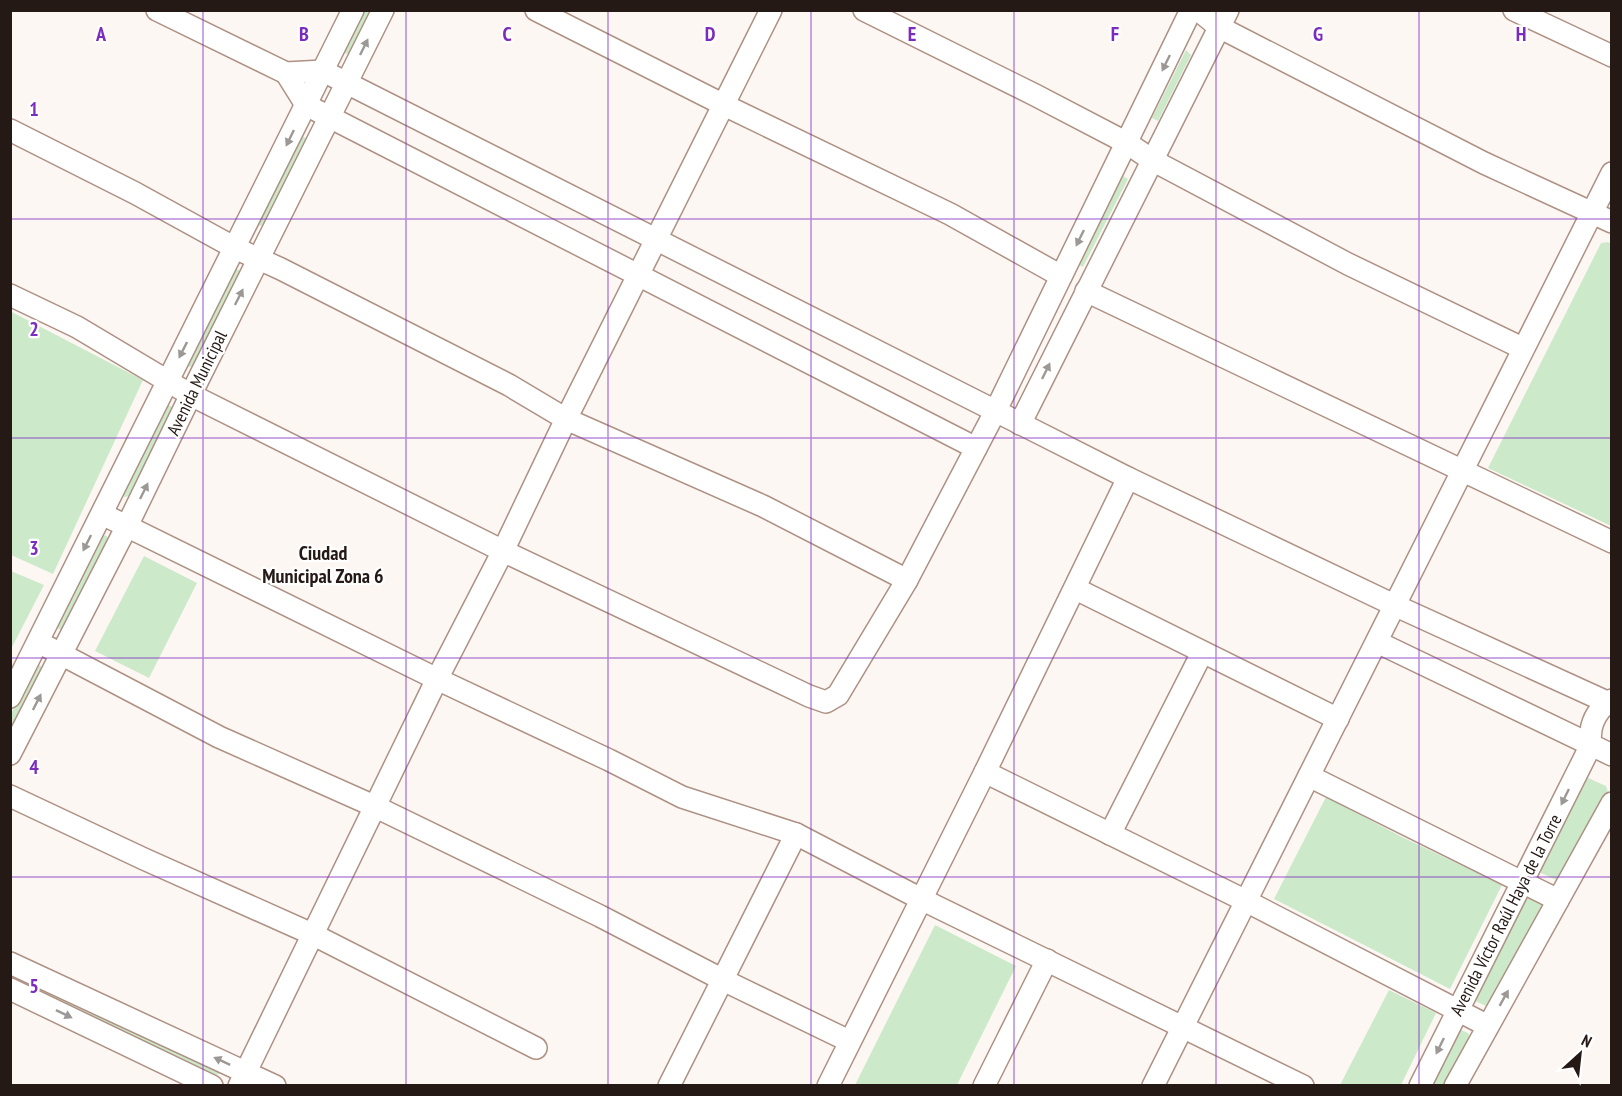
<svg xmlns="http://www.w3.org/2000/svg" width="1622" height="1096" viewBox="0 0 1622 1096" font-family="'PT Sans Narrow',sans-serif">
	<rect width="100%" height="100%" fill="#fdf7f4"/>
	<!-- green -->
	<g fill="#cceaca">
		<polygon points="362,11 372,11 350,53 346,54 342,51"/>
		<polygon points="1186,50 1191,55 1158,121 1152,118"/>
		<polygon points="303,136 307,140 265,224 260,226 257,223 301,137"/>
		<polygon points="1123,176 1128,179 1083,267 1079,265"/>
		<polygon points="1608,242 1612,244 1611,526 1488,468 1601,243"/>
		<polygon points="234,269 239,270 240,274 194,366 190,367 187,366"/>
		<polygon points="10,311 143,380 53,574 11,555"/>
		<polygon points="166,405 171,406 172,410 129,496 125,497 121,494"/>
		<polygon points="101,535 107,536 108,541 63,629 60,630 56,626"/>
		<polygon points="144,556 197,583 149,678 95,651"/>
		<polygon points="11,571 44,585 11,649"/>
		<polygon points="39,665 43,668 11,735 11,714 34,666"/>
		<polygon points="1586,777 1606,786 1608,792 1560,878 1556,880 1541,873 1539,870"/>
		<polygon points="1326,797 1402,837 1502,885 1450,989 1274,899"/>
		<polygon points="1524,895 1543,905 1486,1006 1473,1000"/>
		<polygon points="935,925 1016,966 957,1085 855,1085"/>
		<polygon points="11,971 220,1072 219,1074 212,1076 11,982"/>
		<polygon points="1389,990 1436,1013 1401,1085 1340,1085"/>
		<polygon points="1459,1029 1468,1033 1470,1037 1444,1085 1430,1086"/>
	</g>
	<g fill="none" stroke-linecap="round" stroke-linejoin="round">
		<defs>
			<g id="minor">
				<polyline points="157,10 286,73 323,71 1128,478 1394,605 1609,703"/>
				<polyline points="536,10 724,105 950,214 1061,276"/>
				<polyline points="864,10 1035,95 1127,143 1152,160 1348,264 1522,348"/>
				<polyline points="1198,10 1219,27 1484,163 1612,222"/>
				<polyline points="1514,10 1612,56"/>
				<polyline points="286,73 306,105 976,448"/>
				<polyline points="10,130 135,193 235,248 281,269 509,385 566,419 763,506 907,580"/>
				<polyline points="1086,291 1612,542"/>
				<polyline points="10,295 77,327 191,395 503,551 809,696 826,702 838,695 907,580 995,412 1191,10"/>
				<polyline points="1020,424 1228,10"/>
				<polyline points="102,514 437,679 609,760 682,797 796,834 921,899 1303,1086"/>
				<polyline points="1076,589 1338,719"/>
				<polyline points="38,642 219,737 374,806 600,916 723,980 849,1041"/>
				<polyline points="1377,642 1612,755"/>
				<polyline points="10,697 353,10"/>
				<path d="M1591,745C1589,733 1592,720 1600,710C1603,706 1608,704 1612,700"/>
				<polyline points="10,754 127,526 199,378 383,10"/>
				<polyline points="985,772 1246,901 1488,1026"/>
				<polyline points="1309,776 1558,900"/>
				<polyline points="10,796 144,859 312,934 536,1048"/>
				<polyline points="1110,834 1202,653"/>
				<polyline points="10,963 275,1086"/>
				<polyline points="10,989 212,1086"/>
				<polyline points="239,1086 437,679 503,551 566,419 771,10"/>
				<polyline points="669,1086 796,834"/>
				<polyline points="828,1086 985,772 1128,478"/>
				<polyline points="984,1086 1047,960"/>
				<polyline points="1153,1086 1612,173"/>
				<polyline points="1420,1086 1591,745"/>
				<polyline points="1455,1086 1612,803"/>
			</g>
		</defs>
		<!-- minor casing -->
		<use href="#minor" stroke="#ae9184" stroke-width="24"/>
		<!-- minor -->
		<use href="#minor" stroke="#fff" stroke-width="21"/>
	</g>
	<!-- one-way arrows -->
	<defs><path id="oneway-solid" d="M-6-.8H1V-3.2L6.5 0L1 3.2V.8H-6Z" transform="scale(1.5)"/></defs>
	<g fill="#9c9895">
		<use href="#oneway-solid" transform="translate(364 47) rotate(-64)"/>
		<use href="#oneway-solid" transform="translate(1166 63) rotate(116)"/>
		<use href="#oneway-solid" transform="translate(290 138) rotate(116)"/>
		<use href="#oneway-solid" transform="translate(1080 238) rotate(116)"/>
		<use href="#oneway-solid" transform="translate(239 297) rotate(-63)"/>
		<use href="#oneway-solid" transform="translate(183 350) rotate(117)"/>
		<use href="#oneway-solid" transform="translate(1046 371) rotate(-64)"/>
		<use href="#oneway-solid" transform="translate(144 491) rotate(-64)"/>
		<use href="#oneway-solid" transform="translate(87 543) rotate(117)"/>
		<use href="#oneway-solid" transform="translate(37 702) rotate(-63)"/>
		<use href="#oneway-solid" transform="translate(1565 797) rotate(116)"/>
		<use href="#oneway-solid" transform="translate(1504 998) rotate(-61)"/>
		<use href="#oneway-solid" transform="translate(64 1014) rotate(26)"/>
		<use href="#oneway-solid" transform="translate(1440 1046) rotate(116)"/>
		<use href="#oneway-solid" transform="translate(222 1061) rotate(-155)"/>
	</g>
	<!-- grid -->
	<path fill="none" stroke="#7b2cbf" stroke-width="1.5" stroke-opacity="0.55" d="M203,10V1086M406,10V1086M608,10V1086M811,10V1086M1014,10V1086M1216,10V1086M1419,10V1086M10,219H1612M10,438H1612M10,658H1612M10,877H1612"/>
	<g text-anchor="middle" stroke-width="4.5" stroke-linejoin="round" paint-order="stroke">
		<!-- street labels -->
		<g font-size="18" fill="#241914" stroke="#fff">
			<text transform="translate(197 383) rotate(-64)" y="6">Avenida Municipal</text>
			<text transform="translate(1506 915) rotate(-63)" y="6">Avenida Víctor Raúl Haya de la Torre</text>
		</g>
		<!-- neighbourhood labels -->
		<g font-size="20" font-weight="bold" fill="#241914" stroke="#fff">
			<text x="323" y="560">Ciudad<tspan x="323" dy="23">Municipal Zona 6</tspan></text>
		</g>
	</g>
	<g font-size="20" text-anchor="middle" font-weight="bold" fill="#7b2cbf" stroke="#fff" stroke-width="4.5" stroke-linejoin="round" paint-order="stroke">
		<text x="101" y="41">A</text>
		<text x="304" y="41">B</text>
		<text x="507" y="41">C</text>
		<text x="710" y="41">D</text>
		<text x="912" y="41">E</text>
		<text x="1115" y="41">F</text>
		<text x="1318" y="41">G</text>
		<text x="1521" y="41">H</text>
		<text x="34" y="116">1</text>
		<text x="34" y="336">2</text>
		<text x="34" y="555">3</text>
		<text x="34" y="774">4</text>
		<text x="34" y="993">5</text>
	</g>
	<!-- border -->
	<rect width="1622" height="1096" fill="none" stroke="#241914" stroke-width="24"/>
	<!-- north arrow -->
	<g transform="translate(1580 1054) rotate(27)" stroke="#ffffff" stroke-width="4.5" paint-order="stroke">
	<path d="M0-4.5L10 22L0 15L-10 22Z" fill="#241914"/>
	<text y="-9" font-size="16" font-weight="bold" text-anchor="middle" fill="#241914">N</text>
	</g>
</svg>
